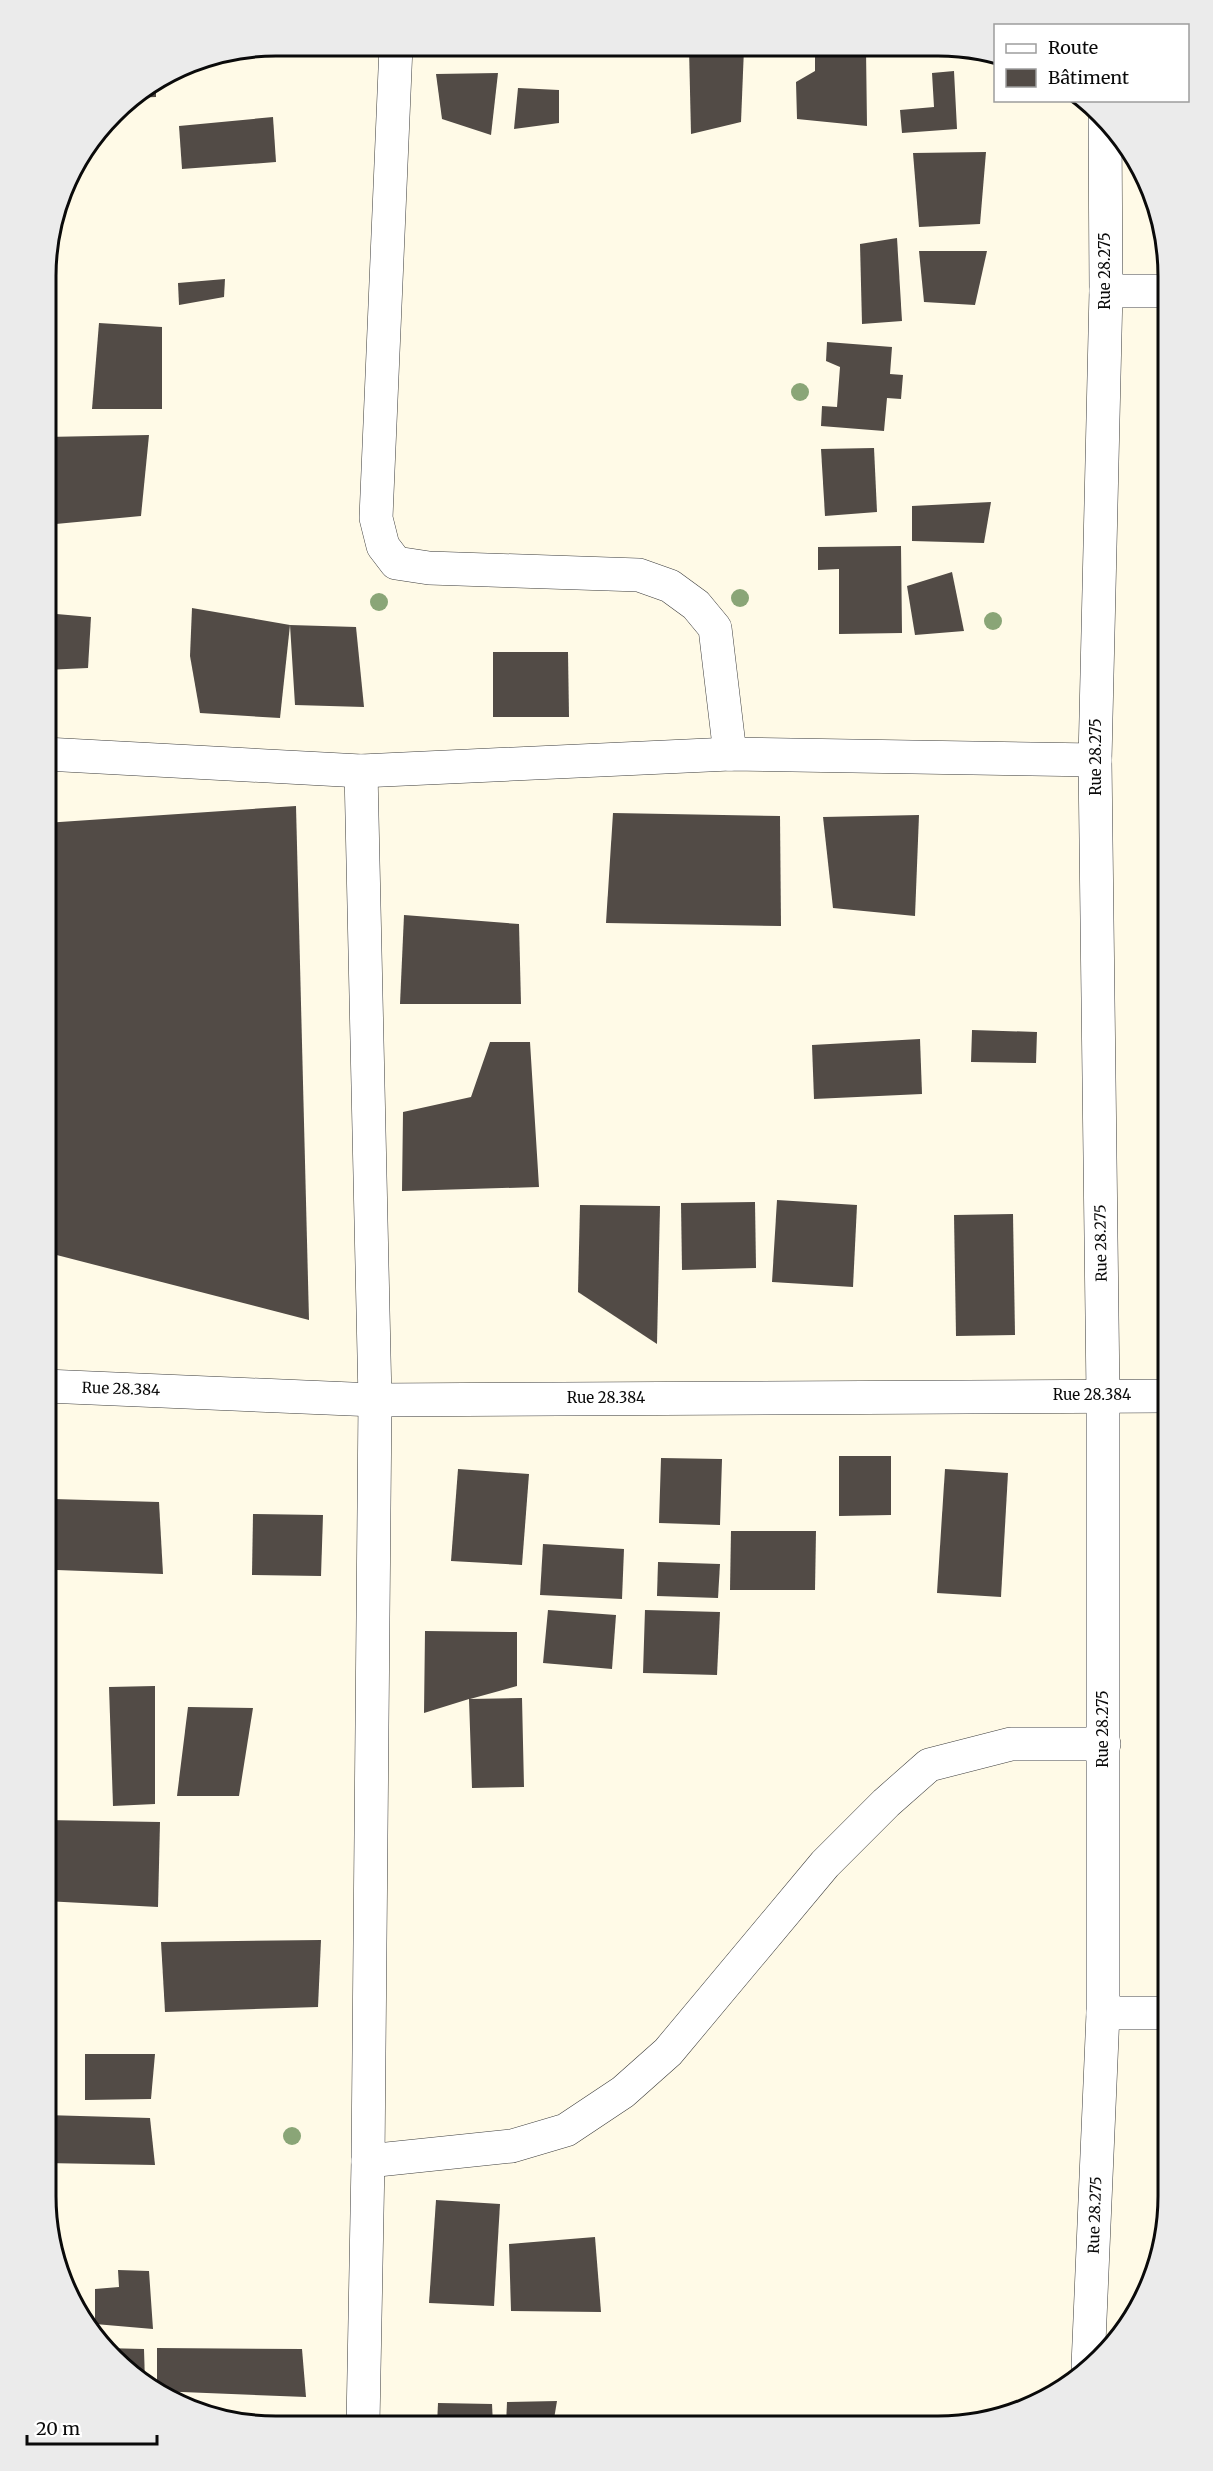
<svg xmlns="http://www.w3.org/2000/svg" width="1213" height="2471" viewBox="0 0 1213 2471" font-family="Merriweather,serif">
	<rect width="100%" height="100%" fill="#fffae7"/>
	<!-- building -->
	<g fill="#524b46">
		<polygon points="689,48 744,48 741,122 691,134"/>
		<polygon points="815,48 866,49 867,126 797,119 796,82 815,71"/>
		<polygon points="954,71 957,129 902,133 900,110 934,107 932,73"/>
		<polygon points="498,73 491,135 442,119 436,74"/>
		<polygon points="156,82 156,97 131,98"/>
		<polygon points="518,88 559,90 559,123 514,129"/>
		<polygon points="273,117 276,162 182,169 179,126"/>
		<polygon points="986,152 980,224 919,227 913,153"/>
		<polygon points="897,238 902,321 862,324 860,244"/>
		<polygon points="919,251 987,251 975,305 924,302"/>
		<polygon points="225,279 224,297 179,305 178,283"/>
		<polygon points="99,323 162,327 162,409 92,409"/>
		<polygon points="827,342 892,347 890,374 903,375 901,399 887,398 884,431 821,426 822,406 837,407 840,367 826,361"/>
		<polygon points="149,435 141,516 45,525 45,437"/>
		<polygon points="874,448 877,512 825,516 821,449"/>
		<polygon points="991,502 984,543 912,541 912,506"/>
		<polygon points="901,546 902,633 839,634 839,569 818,570 818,547"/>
		<polygon points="952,572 964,631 915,635 907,586"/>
		<polygon points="192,608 290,625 280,718 200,713 190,656"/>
		<polygon points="45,613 91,617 88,668 45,670"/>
		<polygon points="290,625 356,627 364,707 295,705"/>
		<polygon points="493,652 568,652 569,717 493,717"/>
		<polygon points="296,806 309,1320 45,1252 45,823"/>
		<polygon points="613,813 780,816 781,926 606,923"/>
		<polygon points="919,815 915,916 833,908 823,817"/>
		<polygon points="404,915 519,924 521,1004 400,1004"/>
		<polygon points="972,1030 1037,1032 1036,1063 971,1062"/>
		<polygon points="920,1039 922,1094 814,1099 812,1045"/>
		<polygon points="490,1042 530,1042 539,1187 402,1191 403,1112 471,1097"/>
		<polygon points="777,1200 857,1205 853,1287 772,1282"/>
		<polygon points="755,1202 756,1268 682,1270 681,1203"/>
		<polygon points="580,1205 660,1206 657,1344 578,1292"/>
		<polygon points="1013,1214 1015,1335 956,1336 954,1215"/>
		<polygon points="839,1456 891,1456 891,1515 839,1516"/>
		<polygon points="661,1458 722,1459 720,1525 659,1523"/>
		<polygon points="458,1469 529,1474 522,1565 451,1561"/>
		<polygon points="945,1469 1008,1473 1001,1597 937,1593"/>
		<polygon points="53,1499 159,1502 163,1574 57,1570"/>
		<polygon points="253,1514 323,1515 321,1576 252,1575"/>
		<polygon points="731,1531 816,1531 815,1590 730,1590"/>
		<polygon points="543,1544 624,1549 622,1599 540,1595"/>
		<polygon points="658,1562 720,1564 718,1598 657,1596"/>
		<polygon points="548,1610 616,1615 612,1669 543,1663"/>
		<polygon points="645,1610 720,1612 717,1675 643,1673"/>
		<polygon points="425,1631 517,1632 517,1686 470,1699 522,1698 524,1787 472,1788 469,1699 424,1713"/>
		<polygon points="155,1686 155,1804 113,1806 109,1687"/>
		<polygon points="188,1707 253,1708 239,1796 177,1796"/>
		<polygon points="45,1820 160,1822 158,1907 45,1901"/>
		<polygon points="321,1940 318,2007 165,2012 161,1942"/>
		<polygon points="85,2054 155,2054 151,2099 85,2100"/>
		<polygon points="45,2115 150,2118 155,2165 45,2163"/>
		<polygon points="436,2200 500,2204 494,2306 429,2303"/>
		<polygon points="595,2237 601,2312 511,2311 509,2244"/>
		<polygon points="118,2270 149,2271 153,2329 95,2324 95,2289 119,2287"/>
		<polygon points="105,2348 144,2349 145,2383 124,2369"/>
		<polygon points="157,2348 302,2349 306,2397 157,2391"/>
		<polygon points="557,2401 553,2425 506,2425 507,2402"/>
		<polygon points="438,2403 492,2404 493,2425 437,2425"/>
	</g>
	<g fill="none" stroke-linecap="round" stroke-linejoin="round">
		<defs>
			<g id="minor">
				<polyline points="396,46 376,518 383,546 396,563 429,568 639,575 670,586 696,605 715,628 730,754"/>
				<polyline points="1106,291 1168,291"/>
				<polyline points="45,754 361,771 730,754 1095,760"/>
				<polyline points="361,771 375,1400 368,2161 363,2424"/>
				<polyline points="1103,2013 1168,2013"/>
				<polyline points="368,2161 512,2146 566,2130 623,2092 668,2052 825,1864 886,1803 929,1765 1011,1744 1104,1744"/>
				<polyline points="1088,2366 1103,2013 1103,1395 1095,760 1106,291 1105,120"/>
			</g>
			<polyline id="tertiary" points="45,1386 375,1400 1168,1396"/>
		</defs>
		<!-- minor casing -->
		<use href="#minor" stroke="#3d3d3d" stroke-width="34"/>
		<!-- tertiary casing -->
		<use href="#tertiary" stroke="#3d3d3d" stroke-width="34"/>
		<!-- minor -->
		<use href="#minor" stroke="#fff" stroke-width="33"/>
		<!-- tertiary -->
		<use href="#tertiary" stroke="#fff" stroke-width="33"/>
	</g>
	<!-- trees -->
	<g fill="#8aa577">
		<circle cx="800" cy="392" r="9"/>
		<circle cx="740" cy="598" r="9"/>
		<circle cx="379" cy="602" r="9"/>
		<circle cx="993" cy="621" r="9"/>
		<circle cx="292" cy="2136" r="9"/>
	</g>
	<g text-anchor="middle" stroke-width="6" stroke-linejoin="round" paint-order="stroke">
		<!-- street labels -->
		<g font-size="15" fill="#0a0a0a" stroke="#fff">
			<text transform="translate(1105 271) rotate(-90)" y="5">Rue 28.275</text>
			<text transform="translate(1096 757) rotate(-90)" y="5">Rue 28.275</text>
			<text transform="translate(1101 1243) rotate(-91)" y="5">Rue 28.275</text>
			<text transform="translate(121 1389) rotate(2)" y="5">Rue 28.384</text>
			<text x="1092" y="1400">Rue 28.384</text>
			<text x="606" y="1403">Rue 28.384</text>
			<text transform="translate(1103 1729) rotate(-90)" y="5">Rue 28.275</text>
			<text transform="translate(1095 2215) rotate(-88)" y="5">Rue 28.275</text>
		</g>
	</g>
	<!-- crop -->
	<path d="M0 0H1213V2471H0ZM276 56H938A220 220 0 0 1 1158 276V2196A220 220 0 0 1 938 2416H276A220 220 0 0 1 56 2196V276A220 220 0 0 1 276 56Z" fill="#ebebeb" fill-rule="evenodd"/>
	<path fill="none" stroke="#0a0a0a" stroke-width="3" d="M276 56H938A220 220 0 0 1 1158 276V2196A220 220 0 0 1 938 2416H276A220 220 0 0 1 56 2196V276A220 220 0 0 1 276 56Z"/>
	<!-- legend -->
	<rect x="994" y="24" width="195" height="78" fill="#ffffff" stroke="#9d9d9d" stroke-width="1.5"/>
	<rect x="1006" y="44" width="30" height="9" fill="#ffffff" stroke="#9d9d9d" stroke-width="1.5"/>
	<text x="1048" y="54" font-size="18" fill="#0a0a0a">Route</text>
	<rect x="1006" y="69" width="30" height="18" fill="#524b46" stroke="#9d9d9d" stroke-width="1.5"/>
	<text x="1048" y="84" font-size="18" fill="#0a0a0a">Bâtiment</text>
	<!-- scale -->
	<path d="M27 2435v9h130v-9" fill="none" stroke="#0a0a0a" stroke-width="3"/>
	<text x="36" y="2435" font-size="18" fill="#0a0a0a" stroke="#ffffff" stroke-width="4.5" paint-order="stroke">20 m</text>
</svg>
